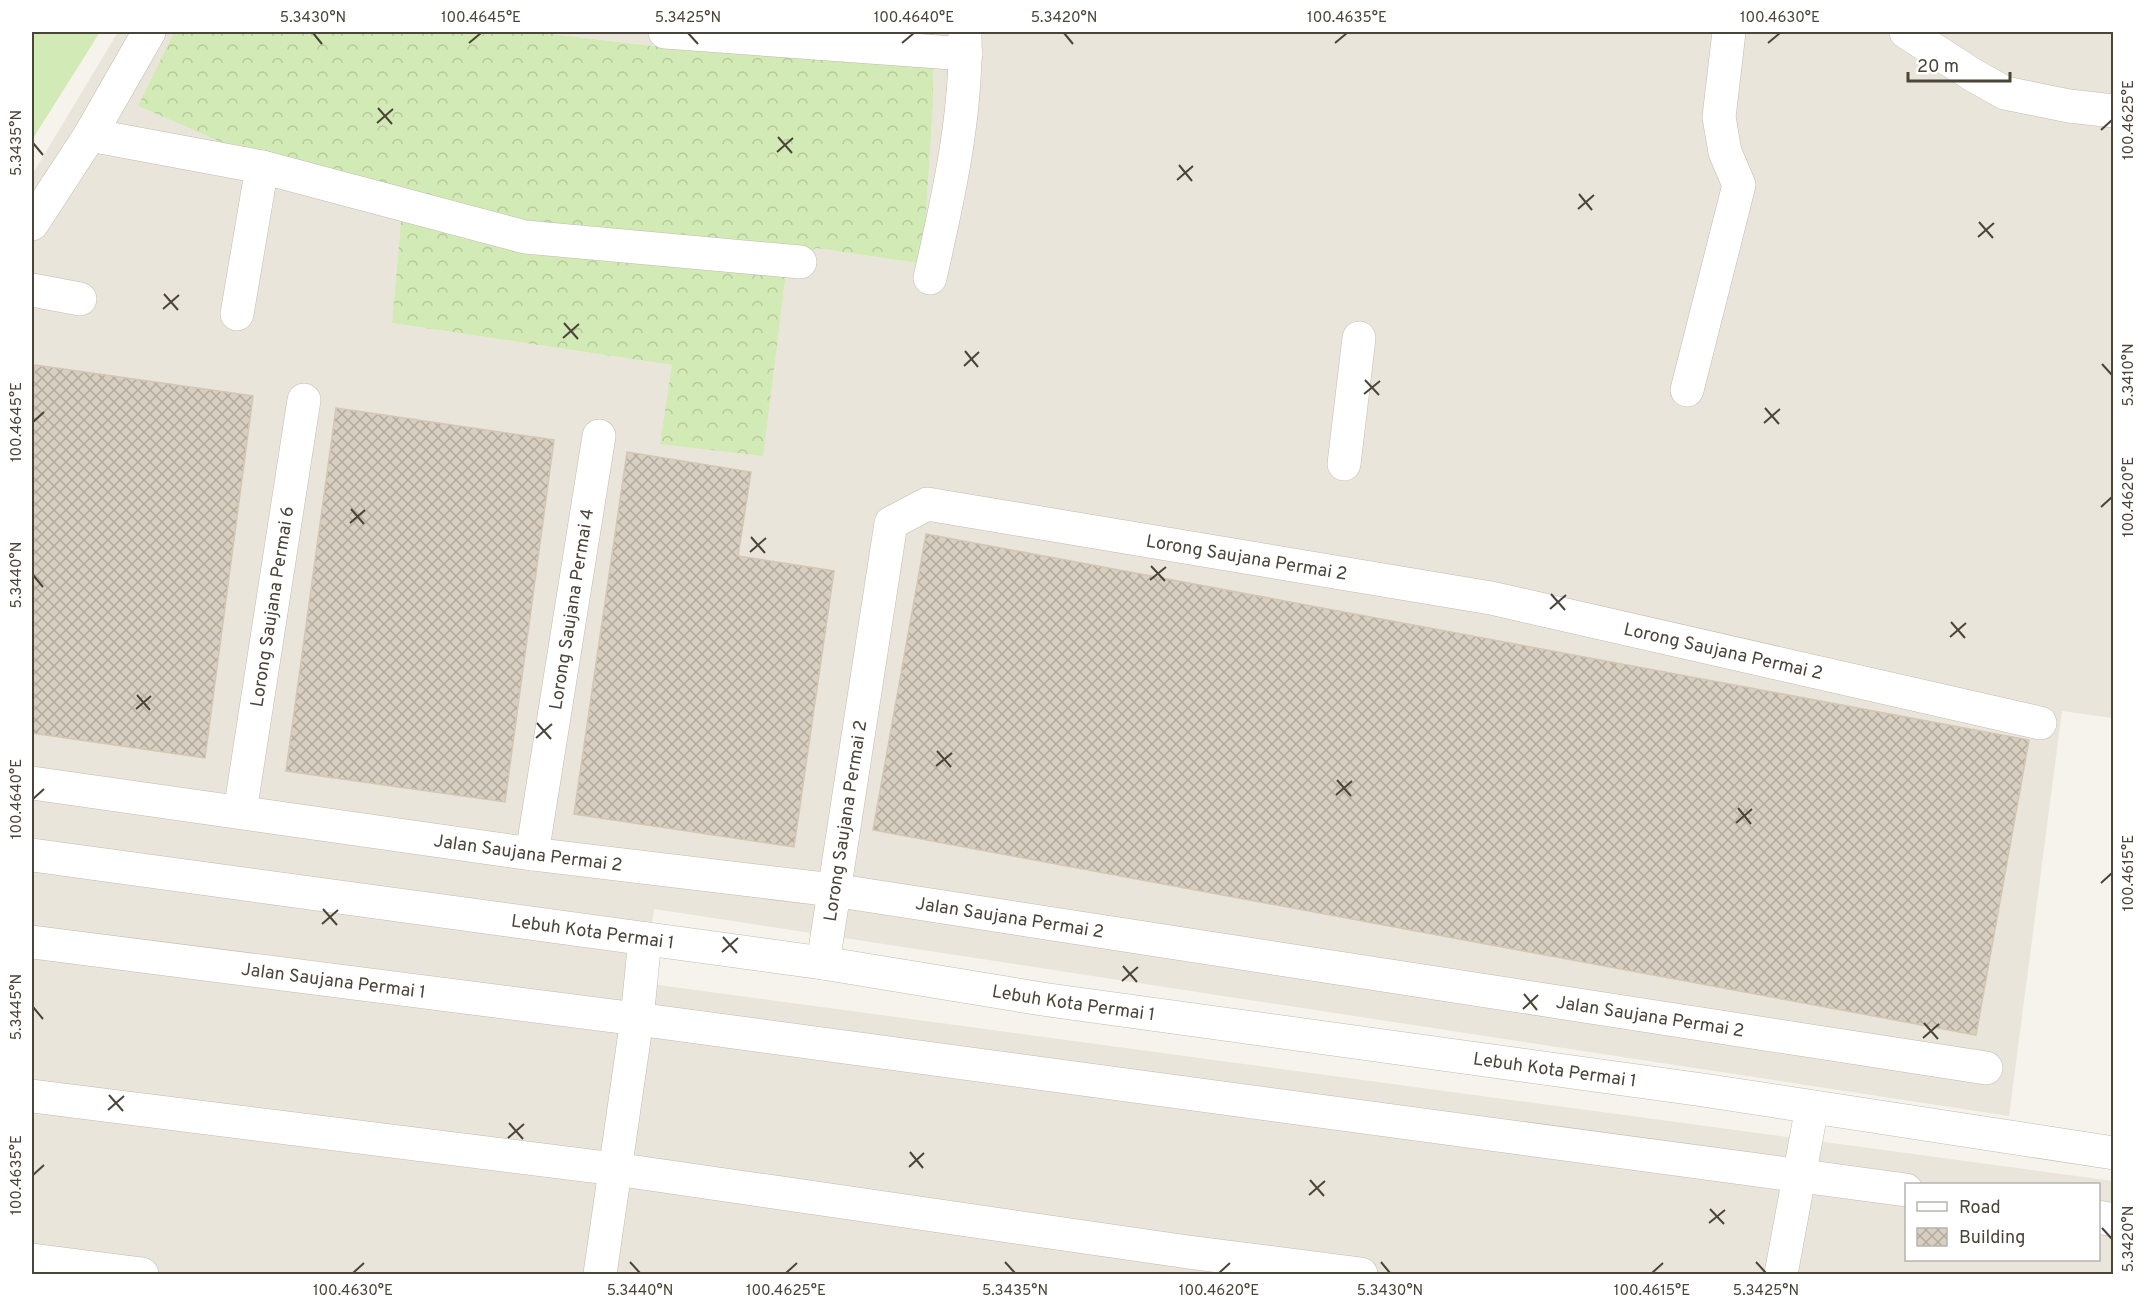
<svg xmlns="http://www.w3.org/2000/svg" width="2145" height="1306" viewBox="0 0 2145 1306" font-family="Overpass,sans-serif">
	<defs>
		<pattern id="forest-crowns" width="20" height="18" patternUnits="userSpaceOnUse" patternTransform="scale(1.5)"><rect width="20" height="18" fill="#d2eab5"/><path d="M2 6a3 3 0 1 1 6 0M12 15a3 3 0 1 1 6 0" fill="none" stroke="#b6ca9c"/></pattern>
		<pattern id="building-cross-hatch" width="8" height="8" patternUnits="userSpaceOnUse" patternTransform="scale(1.5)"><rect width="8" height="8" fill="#d8cfc1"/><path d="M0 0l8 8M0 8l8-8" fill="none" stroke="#b1aa9e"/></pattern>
	</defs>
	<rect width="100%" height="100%" fill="#f6f3ec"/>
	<!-- residential -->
	<g fill="#eae5da" fill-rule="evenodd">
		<path d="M118,32H174L138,106L401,220L392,323L672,365L762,456L787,266L816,248L923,264L933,104V32H2113V718L2062,711L2009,1116L654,909L644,983L2113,1181V1274H32V175ZM1906,1184H2098V1260H1906Z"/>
		<polygon points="536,32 664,32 662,47"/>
	</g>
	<!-- grass -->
	<polygon fill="#d2eab5" points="32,32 100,32 32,140"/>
	<!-- forest -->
	<polygon fill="url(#forest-crowns)" points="174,32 536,32 661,47 664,32 933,32 933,104 923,264 816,248 787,265 763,456 660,444 672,365 392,323 401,220 138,106"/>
	<!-- building -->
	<g fill="url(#building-cross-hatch)" stroke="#d3c7b4" stroke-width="1.5">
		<polygon points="35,365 253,396 205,758 32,733 32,390"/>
		<polygon points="336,408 554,440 505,802 286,771"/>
		<polygon points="627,452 751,472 738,556 834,571 794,847 574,814"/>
		<polygon points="926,534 2029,740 1976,1035 873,830"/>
	</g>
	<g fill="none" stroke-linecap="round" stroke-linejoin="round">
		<defs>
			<g id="minor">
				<polyline points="665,32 966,54"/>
				<polyline points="1906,32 1973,75 2005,93 2069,106 2114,111"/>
				<polyline points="90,135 262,167 237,314"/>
				<polyline points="262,167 525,237 800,262"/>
				<polyline points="32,224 90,135 149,32"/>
				<path d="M930,278C948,199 967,115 965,34"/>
				<polyline points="32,290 80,299"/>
				<polyline points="1687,390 1739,185 1725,152 1719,117 1729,32"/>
				<polyline points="1344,464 1359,338"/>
				<path id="s1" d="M32,783L532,854L833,890L1986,1068"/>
				<path id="s2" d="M240,812L304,400"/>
				<path id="s3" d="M532,854L599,436"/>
				<path id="s4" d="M32,855L823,963L1042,999L1703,1090L2114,1153"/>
				<path id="s5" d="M32,942L637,1019L1906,1190"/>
				<path id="s6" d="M823,963L891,523L927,504L1491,598L2040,723"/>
				<polyline points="32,1096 615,1169 1188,1252 1361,1274"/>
				<polyline points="2098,1217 2114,1220"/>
				<polyline points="32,1260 142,1274"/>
				<polyline points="600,1274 637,1019 645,939"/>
				<polyline points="1781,1274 1812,1107"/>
			</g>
		</defs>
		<!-- minor casing -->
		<use href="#minor" stroke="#c2bbae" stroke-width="34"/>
		<!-- minor -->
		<use href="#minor" stroke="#fff" stroke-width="33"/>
	</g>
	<!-- ticks -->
	<path fill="none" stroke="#4b4439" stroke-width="2" d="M313,33L322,44M688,33L698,44M1064,33L1073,44M469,43L481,33M902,43L914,33M1335,43L1347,33M1768,43L1780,33M378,108L392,124M377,123L393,109M2101,130L2112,120M778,137L792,153M33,143L43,155M777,152L793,138M1179,165L1192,181M1177,180L1193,166M1579,194L1592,210M1578,209L1594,195M1979,222L1993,238M1978,237L1994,223M164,294L178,310M163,309L179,295M564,323L578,339M563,338L579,324M965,351L978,367M2102,364L2112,375M964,366L979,352M1365,380L1379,395M1364,394L1380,381M1765,408L1779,424M33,422L44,412M1764,423L1780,409M2101,507L2112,497M351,509L364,524M350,523L365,510M751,537L765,553M750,552L766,538M1151,566L1165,581M33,575L43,587M1150,580L1166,567M1551,594L1565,610M1550,609L1566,595M1951,622L1965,638M1950,637L1966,623M137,695L150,710M136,709L151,696M537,723L551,739M536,738L552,724M937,751L951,767M936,766L952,753M1337,780L1351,796M1336,795L1352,781M33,799L44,789M1738,808L1751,824M1736,823L1752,809M2101,883L2112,873M323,909L337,925M322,924L338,910M723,937L737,953M722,952L738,938M1123,966L1137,982M1122,981L1138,967M1524,994L1537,1010M33,1007L43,1019M1523,1009L1538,995M1924,1023L1938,1039M1923,1038L1939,1024M109,1095L123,1111M108,1110L124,1096M509,1123L523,1139M508,1138L524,1124M910,1152L923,1168M909,1167L924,1153M33,1175L44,1165M1310,1180L1324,1196M1309,1195L1325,1181M1710,1209L1724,1224M1709,1223L1725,1210M2102,1228L2112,1239M630,1262L640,1273M1005,1262L1015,1273M1381,1262L1390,1273M1756,1262L1766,1273M353,1273L364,1263M786,1273L797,1263M1219,1273L1230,1263M1652,1273L1663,1263"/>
	<g text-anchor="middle" stroke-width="4.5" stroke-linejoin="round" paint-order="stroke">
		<!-- street labels -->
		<g font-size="18" fill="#4b4439" stroke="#fff">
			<text dy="6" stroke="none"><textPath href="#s6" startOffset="810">Lorong Saujana Permai 2</textPath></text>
			<text dy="6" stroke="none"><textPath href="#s2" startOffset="208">Lorong Saujana Permai 6</textPath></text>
			<text dy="6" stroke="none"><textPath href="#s3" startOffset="248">Lorong Saujana Permai 4</textPath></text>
			<text dy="6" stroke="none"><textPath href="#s6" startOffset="1296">Lorong Saujana Permai 2</textPath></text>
			<text dy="6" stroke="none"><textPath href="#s6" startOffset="144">Lorong Saujana Permai 2</textPath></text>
			<text dy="6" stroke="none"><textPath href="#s1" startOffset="501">Jalan Saujana Permai 2</textPath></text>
			<text dy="6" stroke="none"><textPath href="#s1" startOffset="987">Jalan Saujana Permai 2</textPath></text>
			<text dy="6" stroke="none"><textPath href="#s4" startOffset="566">Lebuh Kota Permai 1</textPath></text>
			<text dy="6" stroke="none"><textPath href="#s5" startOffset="304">Jalan Saujana Permai 1</textPath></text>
			<text dy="6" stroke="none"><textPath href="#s4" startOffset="1052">Lebuh Kota Permai 1</textPath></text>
			<text dy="6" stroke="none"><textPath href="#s1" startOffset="1635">Jalan Saujana Permai 2</textPath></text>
			<text dy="6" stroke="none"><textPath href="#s4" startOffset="1538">Lebuh Kota Permai 1</textPath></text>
		</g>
	</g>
	<!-- border -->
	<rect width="2145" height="1306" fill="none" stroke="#ffffff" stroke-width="66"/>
	<!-- legend -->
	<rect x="1905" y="1183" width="195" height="78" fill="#ffffff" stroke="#b7b4b0" stroke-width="1.5"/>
	<rect x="1917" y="1202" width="30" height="9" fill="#ffffff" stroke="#b7b4b0" stroke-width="1.5"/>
	<text x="1959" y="1213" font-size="18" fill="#4b4439">Road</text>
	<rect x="1917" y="1228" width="30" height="18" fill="url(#building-cross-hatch)" stroke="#b7b4b0" stroke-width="1.5"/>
	<text x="1959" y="1243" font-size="18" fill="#4b4439">Building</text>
	<!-- scale -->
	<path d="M1908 72v9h102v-9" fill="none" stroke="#4b4439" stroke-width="3"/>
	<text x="1917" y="72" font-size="18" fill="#4b4439" stroke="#ffffff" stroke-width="4.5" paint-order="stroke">20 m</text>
	<rect x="33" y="33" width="2079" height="1240" fill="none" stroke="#4b4439" stroke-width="2"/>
	<g font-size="15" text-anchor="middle" fill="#4b4439">
		<text x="313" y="22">5.3430°N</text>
		<text x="481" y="22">100.4645°E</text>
		<text x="688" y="22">5.3425°N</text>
		<text x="914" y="22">100.4640°E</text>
		<text x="1064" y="22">5.3420°N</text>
		<text x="1347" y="22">100.4635°E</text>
		<text x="1780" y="22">100.4630°E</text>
		<text transform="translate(2128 120) rotate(-90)" y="5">100.4625°E</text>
		<text transform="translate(16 143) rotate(-90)" y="5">5.3435°N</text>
		<text transform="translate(2128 375) rotate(-90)" y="5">5.3410°N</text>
		<text transform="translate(16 422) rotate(-90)" y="5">100.4645°E</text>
		<text transform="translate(2128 497) rotate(-90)" y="5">100.4620°E</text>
		<text transform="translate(16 575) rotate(-90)" y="5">5.3440°N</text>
		<text transform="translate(16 799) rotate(-90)" y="5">100.4640°E</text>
		<text transform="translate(2128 873) rotate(-90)" y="5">100.4615°E</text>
		<text transform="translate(16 1007) rotate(-90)" y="5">5.3445°N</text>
		<text transform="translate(16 1175) rotate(-90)" y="5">100.4635°E</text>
		<text transform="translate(2128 1239) rotate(-90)" y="5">5.3420°N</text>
		<text x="353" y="1295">100.4630°E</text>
		<text x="640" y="1295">5.3440°N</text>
		<text x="786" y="1295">100.4625°E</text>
		<text x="1015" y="1295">5.3435°N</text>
		<text x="1219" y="1295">100.4620°E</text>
		<text x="1390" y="1295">5.3430°N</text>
		<text x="1652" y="1295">100.4615°E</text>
		<text x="1766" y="1295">5.3425°N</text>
	</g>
</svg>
